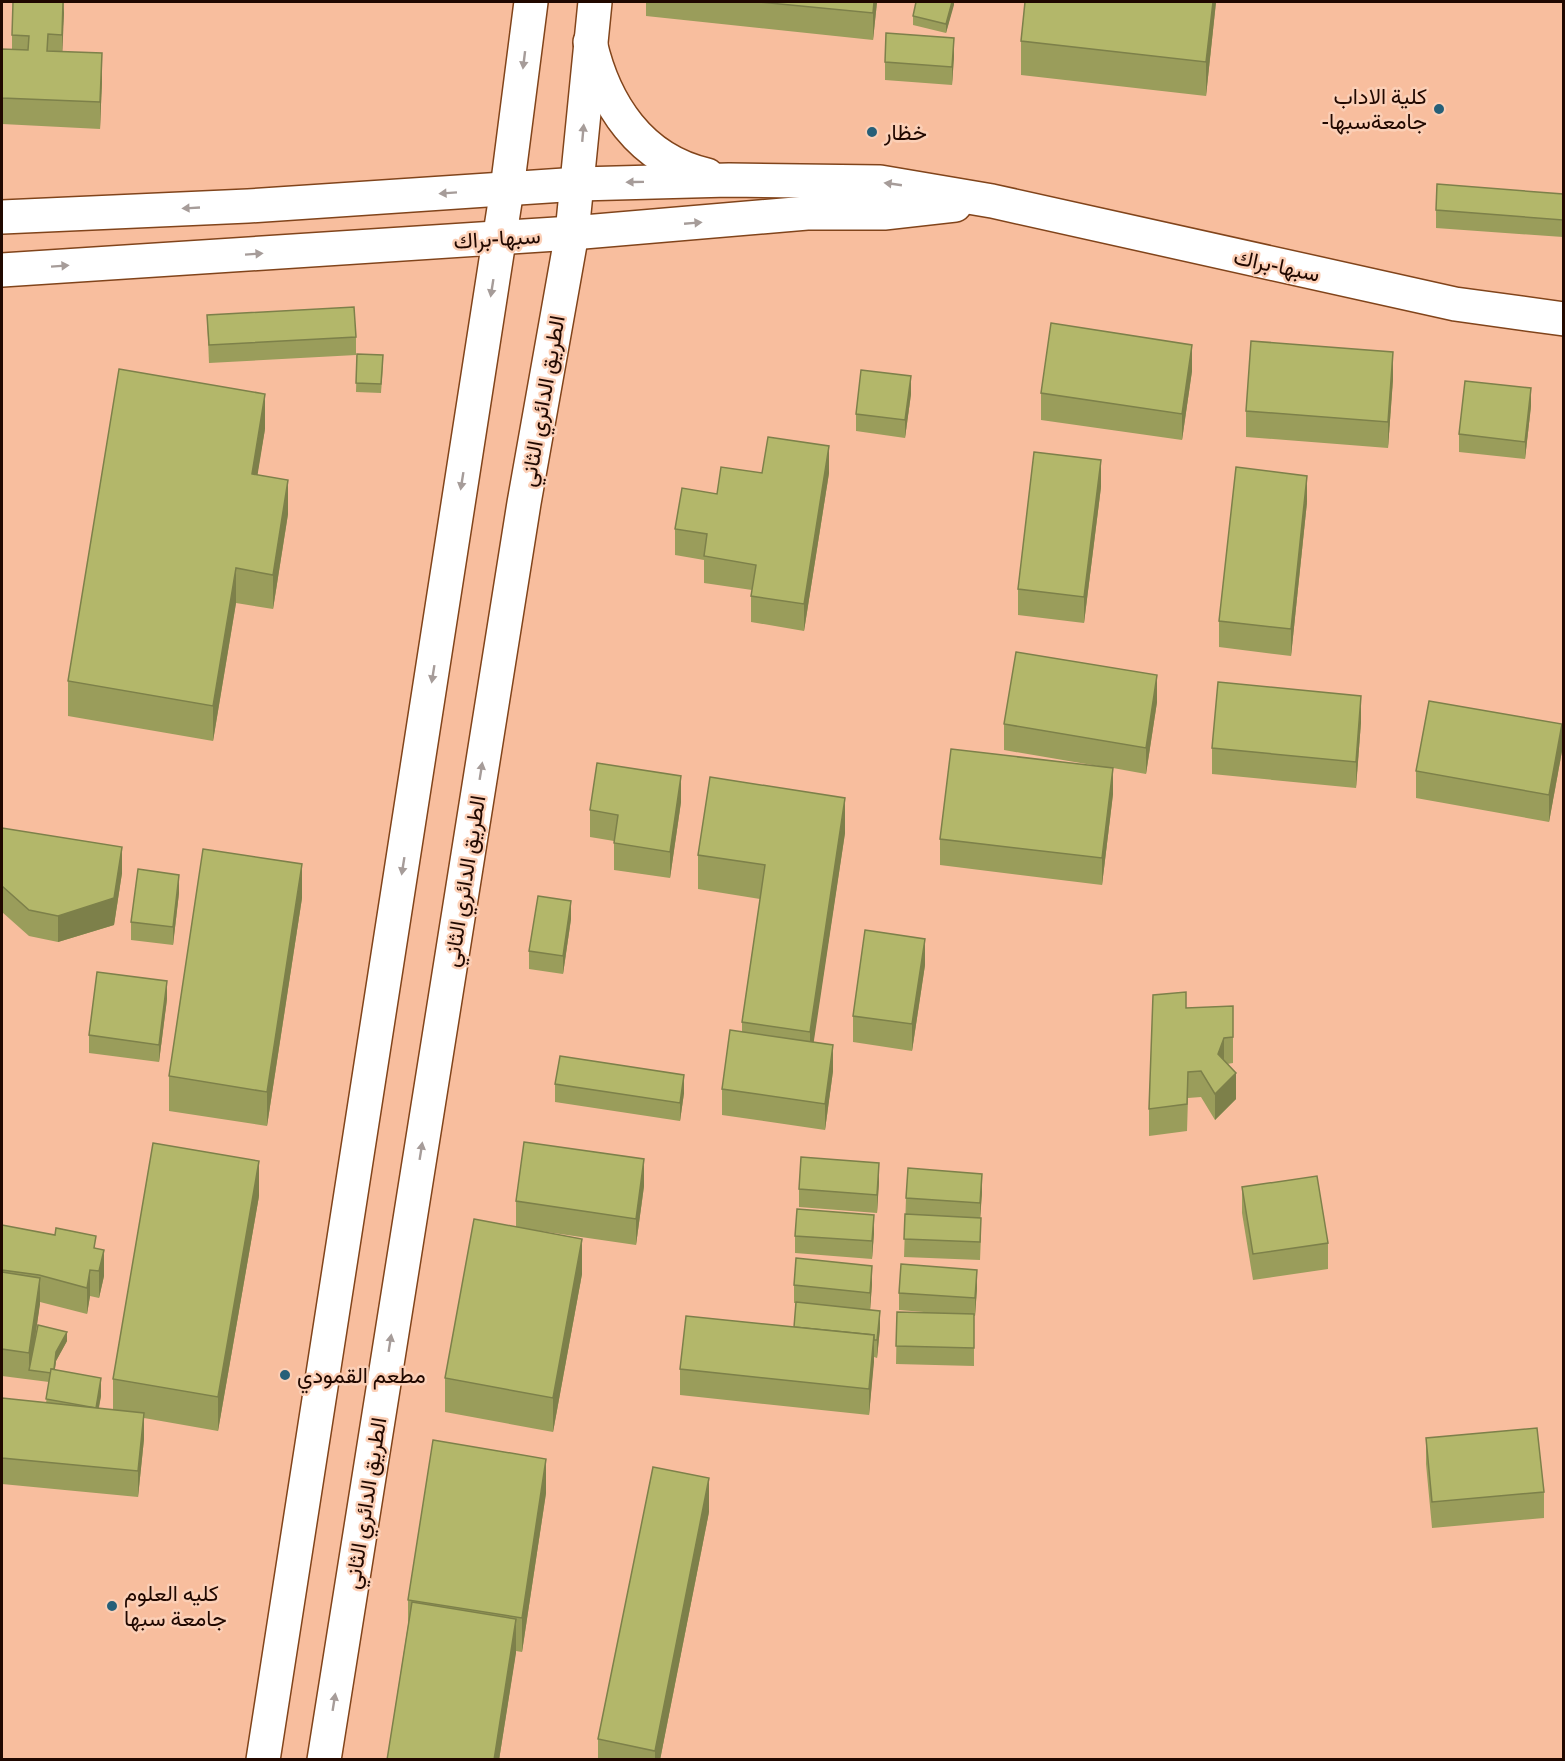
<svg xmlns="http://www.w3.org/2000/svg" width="1565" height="1761" viewBox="0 0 1565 1761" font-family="Signika,Vazirmatn,sans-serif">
	<rect width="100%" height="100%" fill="#f8be9e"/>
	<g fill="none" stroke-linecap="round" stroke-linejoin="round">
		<defs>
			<g id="primary">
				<polyline points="507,189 531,2"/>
				<polyline points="572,233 595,2"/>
			</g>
			<g id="trunk">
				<path d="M590,42C604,104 640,160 707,175"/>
				<polyline points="2,217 248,206 579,184 729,180 880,182 992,201 1455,304 1564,319"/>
				<polyline points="2,270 572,233 807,213 884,213 955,205"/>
				<polyline points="263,1760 507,189"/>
				<polyline points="324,1760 524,503 572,233"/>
			</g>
		</defs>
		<!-- primary casing -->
		<use href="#primary" stroke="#81441b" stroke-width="36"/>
		<!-- trunk casing -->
		<use href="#trunk" stroke="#81441b" stroke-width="36"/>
		<!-- primary -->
		<use href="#primary" stroke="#fff" stroke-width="33"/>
		<!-- trunk -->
		<use href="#trunk" stroke="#fff" stroke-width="33"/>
	</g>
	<!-- wall -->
	<g fill="#9a9d5b">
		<polygon points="64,2 62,51 102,80 100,129 2,124 2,49 12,49 12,35"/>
		<polygon points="646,2 877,2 873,40 646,16"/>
		<polygon points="954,2 946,33 913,25 913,16"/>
		<polygon points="1216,2 1206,96 1021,75 1021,41"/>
		<polygon points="954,56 952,85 885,80 885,62"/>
		<polygon points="1563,194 1563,237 1436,228 1436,210"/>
		<polygon points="207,315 356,337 356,355 209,363"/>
		<polygon points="357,354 383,364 381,393 356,392"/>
		<polygon points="1192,371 1182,440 1041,420 1041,393"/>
		<polygon points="1393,379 1388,448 1246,437 1246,411"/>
		<polygon points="911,394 905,438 856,431 856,414"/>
		<polygon points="1531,406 1525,459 1459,452 1459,434"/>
		<polygon points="265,429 257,475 288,514 273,609 236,603 213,741 68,716 68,681"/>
		<polygon points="762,473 829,473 804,631 751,622 751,596 752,590 704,583 704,560 675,555 675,529 717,494"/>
		<polygon points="1101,487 1084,623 1018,615 1018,589"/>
		<polygon points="1307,502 1291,656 1219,647 1219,621"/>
		<polygon points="1157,702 1146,774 1113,768 1113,794 1102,885 940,865 940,839 1104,767 1004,750 1004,724"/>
		<polygon points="1361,722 1356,788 1212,774 1212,748"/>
		<polygon points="1562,751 1549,822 1416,798 1416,771"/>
		<polygon points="681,802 670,878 614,870 614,841 590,837 590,810"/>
		<polygon points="2,828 122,873 114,925 58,942 29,936 2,912"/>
		<polygon points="845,833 813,1042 833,1071 825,1130 722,1115 722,1089 742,1032 742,1022 760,899 698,889 698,855"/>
		<polygon points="179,893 173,945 131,940 131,922"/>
		<polygon points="302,898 267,1126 169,1111 169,1076"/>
		<polygon points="571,919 563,974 529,969 529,951"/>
		<polygon points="925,965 912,1051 853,1042 853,1016"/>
		<polygon points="167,999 159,1062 89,1053 89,1035"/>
		<polygon points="1233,1006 1233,1063 1227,1064 1236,1099 1215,1120 1201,1097 1188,1098 1187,1131 1149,1136 1149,1109 1186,1008"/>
		<polygon points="555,1084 684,1093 680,1121 555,1102"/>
		<polygon points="879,1181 877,1213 799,1207 799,1189"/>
		<polygon points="644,1186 636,1245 526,1229 582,1274 553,1432 445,1412 445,1378 516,1227 516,1201"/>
		<polygon points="1242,1187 1328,1243 1328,1269 1253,1280 1242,1213"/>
		<polygon points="982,1192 980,1218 981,1236 980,1260 904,1257 906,1198"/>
		<polygon points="259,1196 218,1431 144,1418 144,1439 138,1497 2,1484 2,1398 46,1403 49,1382 2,1376 2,1225 96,1248 104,1276 99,1298 90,1296 87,1314 40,1302 34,1348 67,1341 56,1361 55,1369 101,1396 99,1408 113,1410 113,1379"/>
		<polygon points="874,1233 872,1259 795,1253 795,1236"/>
		<polygon points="872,1284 870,1310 880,1328 877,1358 874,1357 869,1415 680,1395 680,1369 794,1327 796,1303 794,1303 794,1285"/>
		<polygon points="977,1288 975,1316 974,1316 974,1366 896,1364 897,1312 924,1312 899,1310 899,1293"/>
		<polygon points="1426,1438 1544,1492 1544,1518 1432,1528 1426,1464"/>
		<polygon points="546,1493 522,1652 516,1651 499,1760 387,1760 408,1625 408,1600"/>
		<polygon points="709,1512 660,1760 598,1760 598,1739"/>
	</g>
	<!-- shaded-wall -->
	<g fill="#7d804a">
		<polygon points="63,2 64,13 62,61 62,35"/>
		<polygon points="874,2 877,2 873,40 873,13"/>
		<polygon points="952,2 954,2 954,5 946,33 946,24"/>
		<polygon points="1213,2 1216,2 1206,96 1206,62"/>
		<polygon points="954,38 954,56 952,85 952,67"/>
		<polygon points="102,53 102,80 100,129 100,102"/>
		<polygon points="1192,345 1192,371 1182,440 1182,414"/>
		<polygon points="1393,352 1393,379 1388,448 1388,422"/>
		<polygon points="911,376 911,394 905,438 905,420"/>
		<polygon points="1531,388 1531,406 1525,459 1525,442"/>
		<polygon points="265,394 265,429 252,509 252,474"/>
		<polygon points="829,446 829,473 804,631 804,604"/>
		<polygon points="1101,460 1101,487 1084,623 1084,597"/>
		<polygon points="1307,476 1307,502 1291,656 1291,629"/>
		<polygon points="288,480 288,514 273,609 273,575"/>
		<polygon points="236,568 236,603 213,741 213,706"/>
		<polygon points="1157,675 1157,702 1146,774 1146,748"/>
		<polygon points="1361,696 1361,722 1356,788 1356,762"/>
		<polygon points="1562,724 1562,751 1549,822 1549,795"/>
		<polygon points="1113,768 1113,794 1102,885 1102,858"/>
		<polygon points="681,776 681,802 670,878 670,852"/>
		<polygon points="845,798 845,833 810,1067 810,1032"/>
		<polygon points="122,847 122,873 114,925 58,942 58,916"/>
		<polygon points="302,864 302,898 267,1126 267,1092"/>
		<polygon points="179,875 179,893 173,945 173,927"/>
		<polygon points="571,901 571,919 563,974 563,956"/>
		<polygon points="925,939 925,965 912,1051 912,1024"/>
		<polygon points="167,981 167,999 159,1062 159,1045"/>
		<polygon points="1224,1038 1224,1064 1218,1054"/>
		<polygon points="833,1045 833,1071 825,1130 825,1104"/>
		<polygon points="1236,1073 1236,1099 1215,1120 1215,1094"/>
		<polygon points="684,1075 684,1093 680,1121 680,1103"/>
		<polygon points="644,1159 644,1186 636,1245 636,1219"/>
		<polygon points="259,1161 259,1196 218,1431 218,1397"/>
		<polygon points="879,1163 879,1181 877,1213 877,1195"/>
		<polygon points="982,1174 982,1192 980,1221 980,1203"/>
		<polygon points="874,1215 874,1233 872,1259 872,1241"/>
		<polygon points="582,1239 582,1274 553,1432 553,1398"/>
		<polygon points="104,1250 104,1276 99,1298 99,1271"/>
		<polygon points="872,1266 872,1284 870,1311 870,1293"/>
		<polygon points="90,1270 90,1296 87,1314 87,1288"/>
		<polygon points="977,1270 977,1288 975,1316 975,1298"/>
		<polygon points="40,1278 40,1304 30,1371 29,1370 29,1353"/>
		<polygon points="880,1311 880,1328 877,1358 877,1340"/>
		<polygon points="67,1332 67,1341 56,1361 53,1382 53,1373 56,1352"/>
		<polygon points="874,1335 874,1362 869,1415 869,1389"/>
		<polygon points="101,1378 101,1396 95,1426 95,1408"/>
		<polygon points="144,1413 144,1439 138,1497 138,1471"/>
		<polygon points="546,1459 546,1493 522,1652 522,1618"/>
		<polygon points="709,1478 709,1512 660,1760 655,1760 655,1751"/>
		<polygon points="516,1619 516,1653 499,1760 494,1760"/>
	</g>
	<!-- building -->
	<g fill="#b3b76a" stroke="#7d804a" stroke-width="1.5">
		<polygon points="13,2 63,2 62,35 48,34 47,51 102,53 100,102 2,98 2,49 28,50 29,36 12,35"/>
		<polygon points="759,2 874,2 873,13"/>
		<polygon points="916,2 952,2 946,24 913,16"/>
		<polygon points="1025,2 1213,2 1206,62 1021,41"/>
		<polygon points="886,33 954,38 952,67 885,62"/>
		<polygon points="1437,184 1563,194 1563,220 1436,210"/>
		<polygon points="354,307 356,337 209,345 207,315"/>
		<polygon points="1051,323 1192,345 1182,414 1041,393"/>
		<polygon points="1251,341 1393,352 1388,422 1246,411"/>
		<polygon points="357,354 383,355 381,384 356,383"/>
		<polygon points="119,369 265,394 252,474 288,480 273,575 236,568 213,706 68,681"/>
		<polygon points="861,370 911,376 905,420 856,414"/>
		<polygon points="1465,381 1531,388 1525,442 1459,434"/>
		<polygon points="768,437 829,446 804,604 751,596 756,565 704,556 707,534 675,529 682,488 717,494 721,467 762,473"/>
		<polygon points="1034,452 1101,460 1084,597 1018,589"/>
		<polygon points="1236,467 1307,476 1291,629 1219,621"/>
		<polygon points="1016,652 1157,675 1146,748 1004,724"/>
		<polygon points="1218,682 1361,696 1356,762 1212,748"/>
		<polygon points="1429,701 1562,724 1549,795 1416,771"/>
		<polygon points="951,749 1113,768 1102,858 940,839"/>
		<polygon points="597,763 681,776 670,852 614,843 618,815 590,810"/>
		<polygon points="710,777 845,798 810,1032 742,1022 765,865 698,855"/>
		<polygon points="2,828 122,847 114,898 58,916 29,910 2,886"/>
		<polygon points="203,849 302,864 267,1092 169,1076"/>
		<polygon points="138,869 179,875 173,927 131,922"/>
		<polygon points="538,896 571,901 563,956 529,951"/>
		<polygon points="865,930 925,939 912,1024 853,1016"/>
		<polygon points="97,972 167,981 159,1045 89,1035"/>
		<polygon points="1186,992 1186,1008 1233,1006 1233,1037 1224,1038 1218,1054 1236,1073 1215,1094 1201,1071 1188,1072 1187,1104 1149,1109 1153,995"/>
		<polygon points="730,1030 833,1045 825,1104 722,1089"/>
		<polygon points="560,1056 684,1075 680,1103 555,1084"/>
		<polygon points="524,1142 644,1159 636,1219 516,1201"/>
		<polygon points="153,1143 259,1161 218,1397 113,1379"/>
		<polygon points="801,1157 879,1163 877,1195 799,1189"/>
		<polygon points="908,1168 982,1174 980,1203 906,1198"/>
		<polygon points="1317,1176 1328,1243 1253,1254 1242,1187"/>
		<polygon points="797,1209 874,1215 872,1241 795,1236"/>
		<polygon points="905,1214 981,1218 980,1242 904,1239"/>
		<polygon points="474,1219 582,1239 553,1398 445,1378"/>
		<polygon points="2,1225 55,1235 56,1228 96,1236 94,1248 104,1250 99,1271 90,1270 87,1288 39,1275 2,1270"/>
		<polygon points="796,1258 872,1266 870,1293 794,1285"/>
		<polygon points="901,1264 977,1270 975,1298 899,1293"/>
		<polygon points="2,1272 40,1278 29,1353 2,1349"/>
		<polygon points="796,1302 880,1311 877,1340 874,1340 874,1335 794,1327"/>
		<polygon points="897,1312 974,1314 974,1348 896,1346"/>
		<polygon points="686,1316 874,1335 869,1389 680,1369"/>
		<polygon points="38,1325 67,1332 56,1352 54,1369 51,1369 51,1373 29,1370"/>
		<polygon points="51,1369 101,1378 96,1408 46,1399"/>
		<polygon points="2,1398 144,1413 138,1471 2,1458"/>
		<polygon points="1537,1428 1544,1492 1432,1502 1426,1438"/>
		<polygon points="433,1440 546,1459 522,1618 408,1600"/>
		<polygon points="653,1467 709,1478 655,1751 598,1739"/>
		<polygon points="412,1602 516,1619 494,1760 387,1760"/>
	</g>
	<!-- one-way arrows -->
	<defs><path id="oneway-solid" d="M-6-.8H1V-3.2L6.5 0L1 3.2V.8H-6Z" transform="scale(1.5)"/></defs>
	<g fill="#a69c99">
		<use href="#oneway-solid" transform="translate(524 60) rotate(97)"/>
		<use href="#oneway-solid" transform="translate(583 133) rotate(-85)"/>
		<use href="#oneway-solid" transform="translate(635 182) rotate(179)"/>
		<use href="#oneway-solid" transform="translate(893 184) rotate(-172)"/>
		<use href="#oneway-solid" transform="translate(448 193) rotate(176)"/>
		<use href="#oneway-solid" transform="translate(191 208) rotate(177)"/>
		<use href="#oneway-solid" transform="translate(693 223) rotate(-5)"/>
		<use href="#oneway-solid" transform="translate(254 254) rotate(-4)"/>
		<use href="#oneway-solid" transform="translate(60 266) rotate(-4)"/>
		<use href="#oneway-solid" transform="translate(492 288) rotate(99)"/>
		<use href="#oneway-solid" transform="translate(462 481) rotate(99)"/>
		<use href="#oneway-solid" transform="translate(433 674) rotate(99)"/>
		<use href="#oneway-solid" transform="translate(481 771) rotate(-81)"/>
		<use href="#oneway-solid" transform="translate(403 866) rotate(99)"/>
		<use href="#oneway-solid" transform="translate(421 1151) rotate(-81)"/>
		<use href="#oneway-solid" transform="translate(390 1343) rotate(-81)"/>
		<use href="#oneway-solid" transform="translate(334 1702) rotate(-81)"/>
	</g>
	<!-- markers -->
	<g fill="#265f78" stroke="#fbcfb6" stroke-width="2">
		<circle cx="1439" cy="109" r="6"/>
		<circle cx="872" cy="132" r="6"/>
		<circle cx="285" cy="1375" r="6"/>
		<circle cx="112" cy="1606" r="6"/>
	</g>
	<g text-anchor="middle" stroke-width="5" stroke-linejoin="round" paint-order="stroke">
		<!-- poi labels -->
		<g font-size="22" fill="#200800" stroke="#fbcfb6" text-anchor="start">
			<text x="1427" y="104" text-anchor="end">كلية الاداب<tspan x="1427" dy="25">-جامعةسبها</tspan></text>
			<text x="884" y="140">خظار</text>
			<text x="297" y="1383">مطعم القمودي</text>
			<text x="124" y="1601">كليه العلوم<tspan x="124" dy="25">جامعة سبها</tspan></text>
		</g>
		<!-- street labels -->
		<g font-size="22" fill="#200800" stroke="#fbcfb6">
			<text transform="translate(497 238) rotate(-4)" y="8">سبها-براك</text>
			<text transform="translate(1277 265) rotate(12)" y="8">سبها-براك</text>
			<text transform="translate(542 401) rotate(-80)" y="8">الطريق الدائري الثاني</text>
			<text transform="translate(464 881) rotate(-81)" y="8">الطريق الدائري الثاني</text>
			<text transform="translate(365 1503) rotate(-81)" y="8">الطريق الدائري الثاني</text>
		</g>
	</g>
	<!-- border -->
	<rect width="1565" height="1761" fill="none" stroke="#200800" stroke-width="6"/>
</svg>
